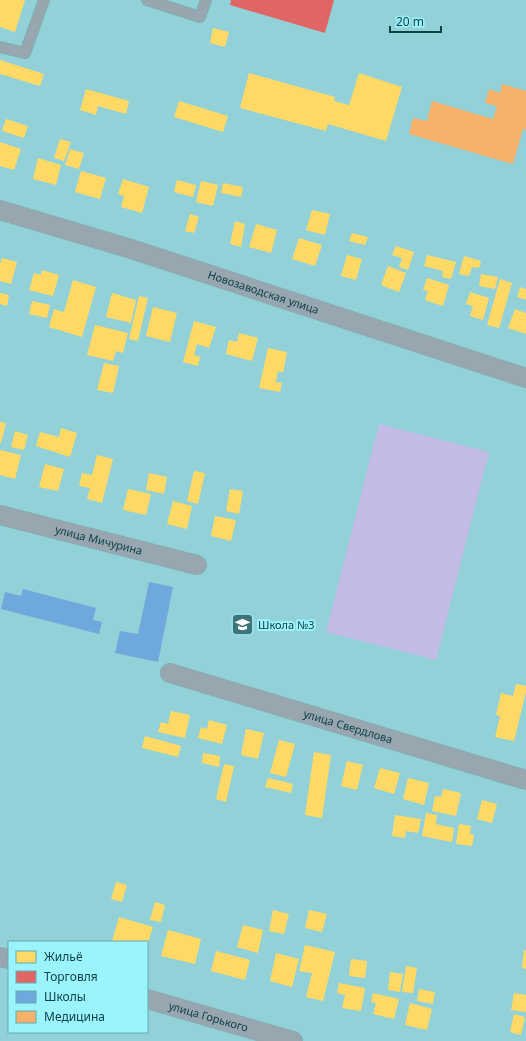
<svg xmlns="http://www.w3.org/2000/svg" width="526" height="1041" viewBox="0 0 526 1041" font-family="'Noto Sans',sans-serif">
	<rect width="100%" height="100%" fill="#92d1d7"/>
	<!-- green -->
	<polygon fill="#c2bbe5" points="379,424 489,452 436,660 326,632"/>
	<!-- homes -->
	<g fill="#ffd966">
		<polygon points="0,0 25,0 15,32 0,27"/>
		<polygon points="213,28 229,32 225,47 210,43"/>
		<polygon points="0,60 44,74 40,86 0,74"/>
		<polygon points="249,73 335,97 334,101 349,105 359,73 402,87 386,141 328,124 326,131 240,108"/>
		<polygon points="86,89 129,101 126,114 98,106 96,115 80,110"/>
		<polygon points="179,101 228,116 223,132 174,117"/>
		<polygon points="6,119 28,126 24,138 2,131"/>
		<polygon points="60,139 71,142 64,161 54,158"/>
		<polygon points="0,142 21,149 14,170 0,166"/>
		<polygon points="70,149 84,153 79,169 65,165"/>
		<polygon points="38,158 61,165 56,185 33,179"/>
		<polygon points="81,171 106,178 100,199 75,192"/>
		<polygon points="123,179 149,187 142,213 121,207 124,196 118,194"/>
		<polygon points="177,180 196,185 193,197 174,192"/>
		<polygon points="201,181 218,185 213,206 196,202"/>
		<polygon points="223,183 243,187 241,197 221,193"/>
		<polygon points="312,210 330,214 325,235 306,230"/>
		<polygon points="190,214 199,217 194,233 185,231"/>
		<polygon points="235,221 245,224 241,247 230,244"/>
		<polygon points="256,224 277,230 271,253 249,247"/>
		<polygon points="352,233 368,237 365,245 349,241"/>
		<polygon points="299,238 322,245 315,266 292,259"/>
		<polygon points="396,246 414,252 408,270 399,267 402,258 392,255"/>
		<polygon points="347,255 362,259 356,280 341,276"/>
		<polygon points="427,255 456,262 451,279 442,277 443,271 424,266"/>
		<polygon points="464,256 481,261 479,268 472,267 469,276 459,274"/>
		<polygon points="2,258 17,262 11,284 0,281 0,264"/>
		<polygon points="388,266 406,273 399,292 381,285"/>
		<polygon points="42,270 59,275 53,296 29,290 34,273 41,275"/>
		<polygon points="481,274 498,277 495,289 479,286"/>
		<polygon points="427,278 449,285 443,306 425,300 428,291 423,290"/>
		<polygon points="500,279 512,283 499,328 487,325"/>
		<polygon points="73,280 96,287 82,337 49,327 54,309 64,312"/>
		<polygon points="520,287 526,289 526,300 517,297"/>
		<polygon points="470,292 489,298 483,320 470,316 473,306 466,304"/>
		<polygon points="0,293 9,295 7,306 0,304"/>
		<polygon points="112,293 136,300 131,323 106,317"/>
		<polygon points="139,296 148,298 138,341 129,339"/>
		<polygon points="32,301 50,305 47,318 29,314"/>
		<polygon points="153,307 177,313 170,342 146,336"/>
		<polygon points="515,309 526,313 526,334 508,328"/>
		<polygon points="194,321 216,327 209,348 197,344 194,355 200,357 198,366 183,362"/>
		<polygon points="95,325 128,333 123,353 116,351 113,361 87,355"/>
		<polygon points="239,333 258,338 252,361 226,354 229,340 237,342"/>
		<polygon points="268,348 287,352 283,373 278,371 276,382 282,383 280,392 259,388"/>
		<polygon points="104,363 119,366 113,393 97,390"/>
		<polygon points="0,422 6,423 1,443 0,443"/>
		<polygon points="61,428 77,433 70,457 36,446 40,432 59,437"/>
		<polygon points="15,431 28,435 24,450 11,447"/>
		<polygon points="0,450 21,455 15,479 0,475"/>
		<polygon points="97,455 113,459 102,503 87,499 90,488 79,486 82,473 92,475"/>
		<polygon points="45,464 64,469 58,491 39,487"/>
		<polygon points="194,471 205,473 198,504 187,501"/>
		<polygon points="149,473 167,477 164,494 146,490"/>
		<polygon points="128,489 151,494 146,515 123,510"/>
		<polygon points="230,489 243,491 239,514 226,511"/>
		<polygon points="173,501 192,506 187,529 167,524"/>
		<polygon points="215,516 236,520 231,541 211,536"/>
		<polygon points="516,684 526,686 526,692 514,741 495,737 500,716 496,715 501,693 513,696"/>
		<polygon points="171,711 190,715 185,738 158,732 161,722 168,724"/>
		<polygon points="209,720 227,725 222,744 198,738 201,727 207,729"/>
		<polygon points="246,729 264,733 258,759 241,755"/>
		<polygon points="145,736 181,746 178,757 142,748"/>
		<polygon points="279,740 295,744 286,777 270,773"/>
		<polygon points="314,752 331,755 322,818 305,815"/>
		<polygon points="203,753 220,756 219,767 202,763"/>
		<polygon points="347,761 363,765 357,790 341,786"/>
		<polygon points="224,764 234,766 226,802 216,799"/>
		<polygon points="380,768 400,773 394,794 374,788"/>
		<polygon points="268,778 293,784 291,793 265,787"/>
		<polygon points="408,778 429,783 424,805 403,799"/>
		<polygon points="443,789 461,793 456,816 432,811 435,796 441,797"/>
		<polygon points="482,800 497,804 492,823 477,819"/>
		<polygon points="426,813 437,815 436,824 454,828 452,842 422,836"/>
		<polygon points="395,815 421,819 418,833 406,831 405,838 392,836"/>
		<polygon points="459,824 471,826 470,834 474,835 472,846 456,844"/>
		<polygon points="116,882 127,885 122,902 111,899"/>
		<polygon points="155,902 165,905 161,922 150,920"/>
		<polygon points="273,910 289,914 284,934 269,931"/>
		<polygon points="309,910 327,914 322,932 305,928"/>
		<polygon points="119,917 153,927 147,946 147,942 112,941"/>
		<polygon points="243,925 263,930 258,953 237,947"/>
		<polygon points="168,930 201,939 195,964 161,956"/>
		<polygon points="305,945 335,952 323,1001 306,997 312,973 299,971"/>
		<polygon points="524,950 526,950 526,969 522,968"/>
		<polygon points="216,951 250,960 245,980 211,971"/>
		<polygon points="276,953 299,959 292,987 270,981"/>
		<polygon points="351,959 367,961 365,978 349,976"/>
		<polygon points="406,966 417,968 413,993 402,992"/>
		<polygon points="390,972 403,974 400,992 388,990"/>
		<polygon points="339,983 365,988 361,1011 342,1008 345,995 337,993"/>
		<polygon points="419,989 435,992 433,1004 417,1001"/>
		<polygon points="373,993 399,999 394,1019 373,1014 376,1003 371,1002"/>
		<polygon points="514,993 526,995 526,1012 511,1010"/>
		<polygon points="410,1003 432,1009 427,1030 405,1025"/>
		<polygon points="514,1014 525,1017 521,1035 510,1032"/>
	</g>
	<!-- shops -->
	<polygon fill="#e06666" points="231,0 334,0 325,33 230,5"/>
	<!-- schools -->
	<g fill="#6fa8dc">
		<polygon points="149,582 173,587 158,662 115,653 120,631 138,634"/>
		<polygon points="23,589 96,608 93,620 102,622 99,634 1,609 5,592 21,596"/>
	</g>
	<!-- health -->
	<polygon fill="#f6b26b" points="502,84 526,91 526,130 523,129 513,164 409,134 413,118 427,121 432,101 493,119 497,106 485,103 489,89 500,93"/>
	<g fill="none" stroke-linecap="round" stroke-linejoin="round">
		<defs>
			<g id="lane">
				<polyline points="147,0 200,17 206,0"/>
				<polyline points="0,47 25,53 44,0"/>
			</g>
			<g id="street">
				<path id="s1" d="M0,210L128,248L526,378"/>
				<path id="s2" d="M0,515L197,565"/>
				<path id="s3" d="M170,673L526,780"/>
				<polyline points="0,957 9,959"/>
				<path id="s4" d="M147,999L293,1041"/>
			</g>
		</defs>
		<!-- lane casing -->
		<use href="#lane" stroke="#7aaeb2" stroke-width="12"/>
		<!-- street casing -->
		<use href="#street" stroke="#7aaeb2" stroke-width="20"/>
		<!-- lane -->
		<use href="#lane" stroke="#98a6af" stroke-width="10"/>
		<!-- street -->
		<use href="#street" stroke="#98a6af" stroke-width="19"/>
	</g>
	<!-- icons -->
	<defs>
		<symbol id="school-square" viewBox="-11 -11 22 22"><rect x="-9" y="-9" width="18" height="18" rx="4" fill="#3c7479" stroke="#9bf3fb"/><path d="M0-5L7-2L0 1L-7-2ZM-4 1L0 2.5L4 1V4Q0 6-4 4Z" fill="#fff"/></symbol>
	</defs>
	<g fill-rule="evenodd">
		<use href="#school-square" x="230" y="612" width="25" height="25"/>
	</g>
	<g text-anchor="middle" stroke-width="4" stroke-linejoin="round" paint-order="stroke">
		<!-- street labels -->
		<g font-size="11" fill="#0e4247" stroke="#9bf3fb">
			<text dy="4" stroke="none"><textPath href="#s1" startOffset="276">Новозаводская улица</textPath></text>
			<text dy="4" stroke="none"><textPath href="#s2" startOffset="102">улица Мичурина</textPath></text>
			<text dy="4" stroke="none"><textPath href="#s3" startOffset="186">улица Свердлова</textPath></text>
			<text dy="4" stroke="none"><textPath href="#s4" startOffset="64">улица Горького</textPath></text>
		</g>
		<!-- poi labels -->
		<g font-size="11" fill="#0e4247" stroke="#9bf3fb" text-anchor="start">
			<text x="258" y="629">Школа №3</text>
		</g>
	</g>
	<!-- legend -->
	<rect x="8" y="941" width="140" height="92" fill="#9bf3fb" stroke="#63acb3"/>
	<rect x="16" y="951" width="20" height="12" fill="#ffd966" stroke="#63acb3"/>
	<text x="44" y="961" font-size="12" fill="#0e4247">Жильё</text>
	<rect x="16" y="971" width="20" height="12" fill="#e06666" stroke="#63acb3"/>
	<text x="44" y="981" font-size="12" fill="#0e4247">Торговля</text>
	<rect x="16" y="991" width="20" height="12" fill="#6fa8dc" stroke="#63acb3"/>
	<text x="44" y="1001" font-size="12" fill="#0e4247">Школы</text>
	<rect x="16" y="1011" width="20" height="12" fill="#f6b26b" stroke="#63acb3"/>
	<text x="44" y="1021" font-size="12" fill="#0e4247">Медицина</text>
	<!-- scale -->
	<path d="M390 26v6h51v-6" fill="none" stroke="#0e4247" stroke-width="2"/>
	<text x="396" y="26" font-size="12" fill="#0e4247" stroke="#9bf3fb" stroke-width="3" paint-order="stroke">20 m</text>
</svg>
